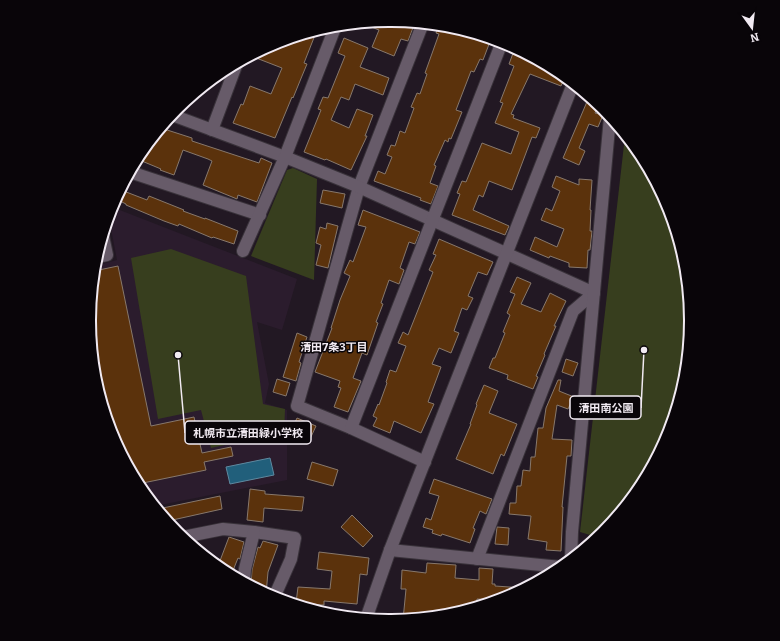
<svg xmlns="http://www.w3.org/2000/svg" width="780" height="641" font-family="Bitter,'Noto Sans JP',serif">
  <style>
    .built { fill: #2b1c2d }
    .green { fill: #373e1e }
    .water { fill: #215f7b; stroke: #5f899f }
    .building { fill: #5b320c; stroke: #87786c }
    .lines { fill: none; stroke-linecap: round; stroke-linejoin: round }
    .minor-casing { stroke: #39323a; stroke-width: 14 }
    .minor { stroke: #675b69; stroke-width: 12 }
    .labels { text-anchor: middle; stroke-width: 3; stroke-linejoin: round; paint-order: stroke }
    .neighbourhood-label { font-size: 11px; font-weight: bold; fill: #f1eaf2; stroke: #090509 }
    .rim { fill: none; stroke: #f1eaf2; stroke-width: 2 }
    .leader { fill: none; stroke: #f1eaf2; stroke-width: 1.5 }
    .callout-dot { fill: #f1eaf2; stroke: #090509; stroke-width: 1.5 }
    .callout { fill: #090509; stroke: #f1eaf2; stroke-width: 1.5 }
    .callout-label { font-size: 11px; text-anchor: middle; font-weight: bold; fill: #f1eaf2 }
  </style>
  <rect width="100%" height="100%" fill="#221823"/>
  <polygon class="built" points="112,207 297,279 282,330 257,322 269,384 265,403 287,410 287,480 155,506 140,487 112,435 95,379 90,320 95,266 117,260 109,218"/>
  <g class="green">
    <polygon points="625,136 640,154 668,206 685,262 690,321 685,379 668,436 640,488 602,533 597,537 580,532"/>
    <polygon points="293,168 317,179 314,280 251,256 287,170"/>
    <polygon points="171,249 246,276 263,404 285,409 284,436 255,443 253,434 241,436 242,441 211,448 201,410 158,419 131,258"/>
  </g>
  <polygon class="water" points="270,458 274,475 230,484 226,467"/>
  <g class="building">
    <polygon points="390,20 404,21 414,25 408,41 401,39 394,56 372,47 379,30 361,23"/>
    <polygon points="439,25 449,26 491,39 483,60 480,59 474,72 471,71 456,110 462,112 451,139 449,138 448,142 445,140 434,165 436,166 430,183 438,186 431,204 420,200 421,198 374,181 378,171 385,174 392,157 387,155 391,145 395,146 400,131 405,133 414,108 411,107 417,93 420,94 427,74 425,73 439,34 436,33"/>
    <polygon points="317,30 304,63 307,64 302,76 293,98 292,97 275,138 233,123 241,104 243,105 250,86 271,94 282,68 251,56 275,43"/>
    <polygon points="344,38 368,48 360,67 389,78 383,95 355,84 349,100 341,97 331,120 349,128 357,109 373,115 365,136 367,136 351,170 326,159 325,160 304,152 321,110 318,109 323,97 328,98 345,56 338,53"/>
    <polygon points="515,48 557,71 565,77 561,86 530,74 511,114 514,115 513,118 540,128 536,138 532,137 512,190 489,181 483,197 479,195 473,210 509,226 505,235 452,215 460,194 457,193 462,181 466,182 482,143 511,154 519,132 495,123 503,103 500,102 514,66 509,64"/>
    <polygon points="589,97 598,105 595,113 603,115 598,127 589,124 579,148 585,151 579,165 563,158"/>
    <polygon points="161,128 192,138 192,141 259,163 261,158 272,163 257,202 238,195 237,199 203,185 212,161 208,159 183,150 174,175 160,170 161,169 137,159 140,153"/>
    <polygon points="556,176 579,185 579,179 592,180 590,210 591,210 590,231 592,231 590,250 588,250 587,268 569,267 569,263 550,256 549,258 530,250 535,237 557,247 564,229 541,220 546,208 552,211 560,191 552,187"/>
    <polygon points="121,190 147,200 149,196 184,210 183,211 205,219 205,218 238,231 234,244 213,237 212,238 179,224 178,226 164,221 126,205 126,204 116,199"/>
    <polygon points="323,190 345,194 342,208 320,203"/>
    <polygon points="363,210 420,232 415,244 409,242 400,268 404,270 399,284 389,280 381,303 383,304 376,322 378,323 367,355 362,353 353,378 361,381 348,412 334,407 341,388 338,387 340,381 315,372 332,328 331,328 340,300 350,276 344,273 350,260 353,262 366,227 358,225"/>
    <polygon points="327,223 338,226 328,268 316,265 321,245 316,243 320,227 326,229"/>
    <polygon points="439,239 493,262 487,275 478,272 468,296 473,298 467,310 462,308 454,331 459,333 451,353 439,348 432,364 441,367 428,402 434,404 421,433 394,421 390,433 373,426 377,418 373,416 378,404 379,405 387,383 386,382 390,370 396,372 406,346 398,343 403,332 408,335 433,272 429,270 436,255 433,254"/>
    <polygon points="118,266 151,426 194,417 202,453 231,447 233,456 204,462 206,470 138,484 112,435 95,379 90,320 94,271"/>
    <polygon points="517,277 531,283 521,304 541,312 550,293 566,301 554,326 556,326 544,354 545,355 536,376 538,377 533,389 507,379 508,375 489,368 493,358 495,358 505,333 503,332 510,315 507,313 515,294 510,292"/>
    <polygon points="297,333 307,337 299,362 301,363 296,381 283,377"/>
    <polygon points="566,359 578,363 573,376 562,372"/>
    <polygon points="277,379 290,383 286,396 273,392"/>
    <polygon points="558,380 561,380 559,391 574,397 568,409 557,405 552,439 572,440 571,456 567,456 562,507 563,507 561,551 546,550 547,542 528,539 531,516 509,514 510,503 516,503 517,486 521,486 523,470 530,471 531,457 535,457 538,428 543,428 546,408"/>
    <polygon points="484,385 498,391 489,413 517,424 504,456 501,454 493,474 456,459 471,424 470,424 477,405 476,404"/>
    <polygon points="297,418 316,426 310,439 291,431"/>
    <polygon points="312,462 338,470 333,486 307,479"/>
    <polygon points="434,479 492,499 486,514 480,511 473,528 475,529 470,543 442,534 441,536 432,533 433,530 423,527 426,518 431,520 439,496 429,493"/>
    <polygon points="250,489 265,491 265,494 304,497 302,511 264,508 263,522 247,520"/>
    <polygon points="220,496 222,509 168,521 158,509"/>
    <polygon points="352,515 373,536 363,547 341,527"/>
    <polygon points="497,527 509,528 508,545 495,544"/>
    <polygon points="229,537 244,542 240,559 238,558 234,568 234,576 218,566"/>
    <polygon points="263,541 278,545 268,572 266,594 251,585 252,570 258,547 260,548"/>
    <polygon points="319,552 369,558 367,575 360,574 357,604 324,601 324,605 296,603 298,587 330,589 332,571 317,569"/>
    <polygon points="427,563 456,565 455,578 479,580 479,568 493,569 492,584 495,584 495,586 524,588 505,598 498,600 477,599 476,607 448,615 403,620 406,589 401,589 402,570 426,573"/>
  </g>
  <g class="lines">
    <g class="minor-casing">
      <g id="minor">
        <polyline points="423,23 359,187 297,406 351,428 425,462"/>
        <polyline points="172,115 285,157 359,187 594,293 573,311 477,559"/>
        <polyline points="212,130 237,63"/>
        <polyline points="130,172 260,215"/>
        <polyline points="243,251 285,157 336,25"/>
        <polyline points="97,257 107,255 103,236"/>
        <polyline points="351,428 502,42"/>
        <polyline points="183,537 223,529 254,532 295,538 291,559 276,593 276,598"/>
        <polyline points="390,550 561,567"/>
        <polyline points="571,559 572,532 610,117"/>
        <polyline points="244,581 245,569 254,532"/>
        <polyline points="366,619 390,550 573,84"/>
      </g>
    </g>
    <use href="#minor" class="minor"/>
  </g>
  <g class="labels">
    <g class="neighbourhood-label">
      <text x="334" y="351">清田7条3丁目</text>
    </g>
  </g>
  <path d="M0 0H780V641H0ZM389 27H391A293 293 0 0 1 684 320V321A293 293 0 0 1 391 614H389A293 293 0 0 1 96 321V320A293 293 0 0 1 389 27Z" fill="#090509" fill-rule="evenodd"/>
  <path class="rim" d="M389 27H391A293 293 0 0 1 684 320V321A293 293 0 0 1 391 614H389A293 293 0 0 1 96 321V320A293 293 0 0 1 389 27Z"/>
  <path class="leader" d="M644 350L641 408M178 355L185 433"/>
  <g class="callout-dot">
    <circle cx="644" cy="350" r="4"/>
    <circle cx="178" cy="355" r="4"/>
  </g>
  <g class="callout">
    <rect x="570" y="396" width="71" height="23" rx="4"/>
    <rect x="185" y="421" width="126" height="23" rx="4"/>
  </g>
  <g class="callout-label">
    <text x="606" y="412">清田南公園</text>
    <text x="248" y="437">札幌市立清田緑小学校</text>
  </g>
  <g transform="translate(752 28) rotate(165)" stroke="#090509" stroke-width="3" paint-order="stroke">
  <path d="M0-3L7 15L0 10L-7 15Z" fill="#f1eaf2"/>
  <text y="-6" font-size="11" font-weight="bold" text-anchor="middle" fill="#f1eaf2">N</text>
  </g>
</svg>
